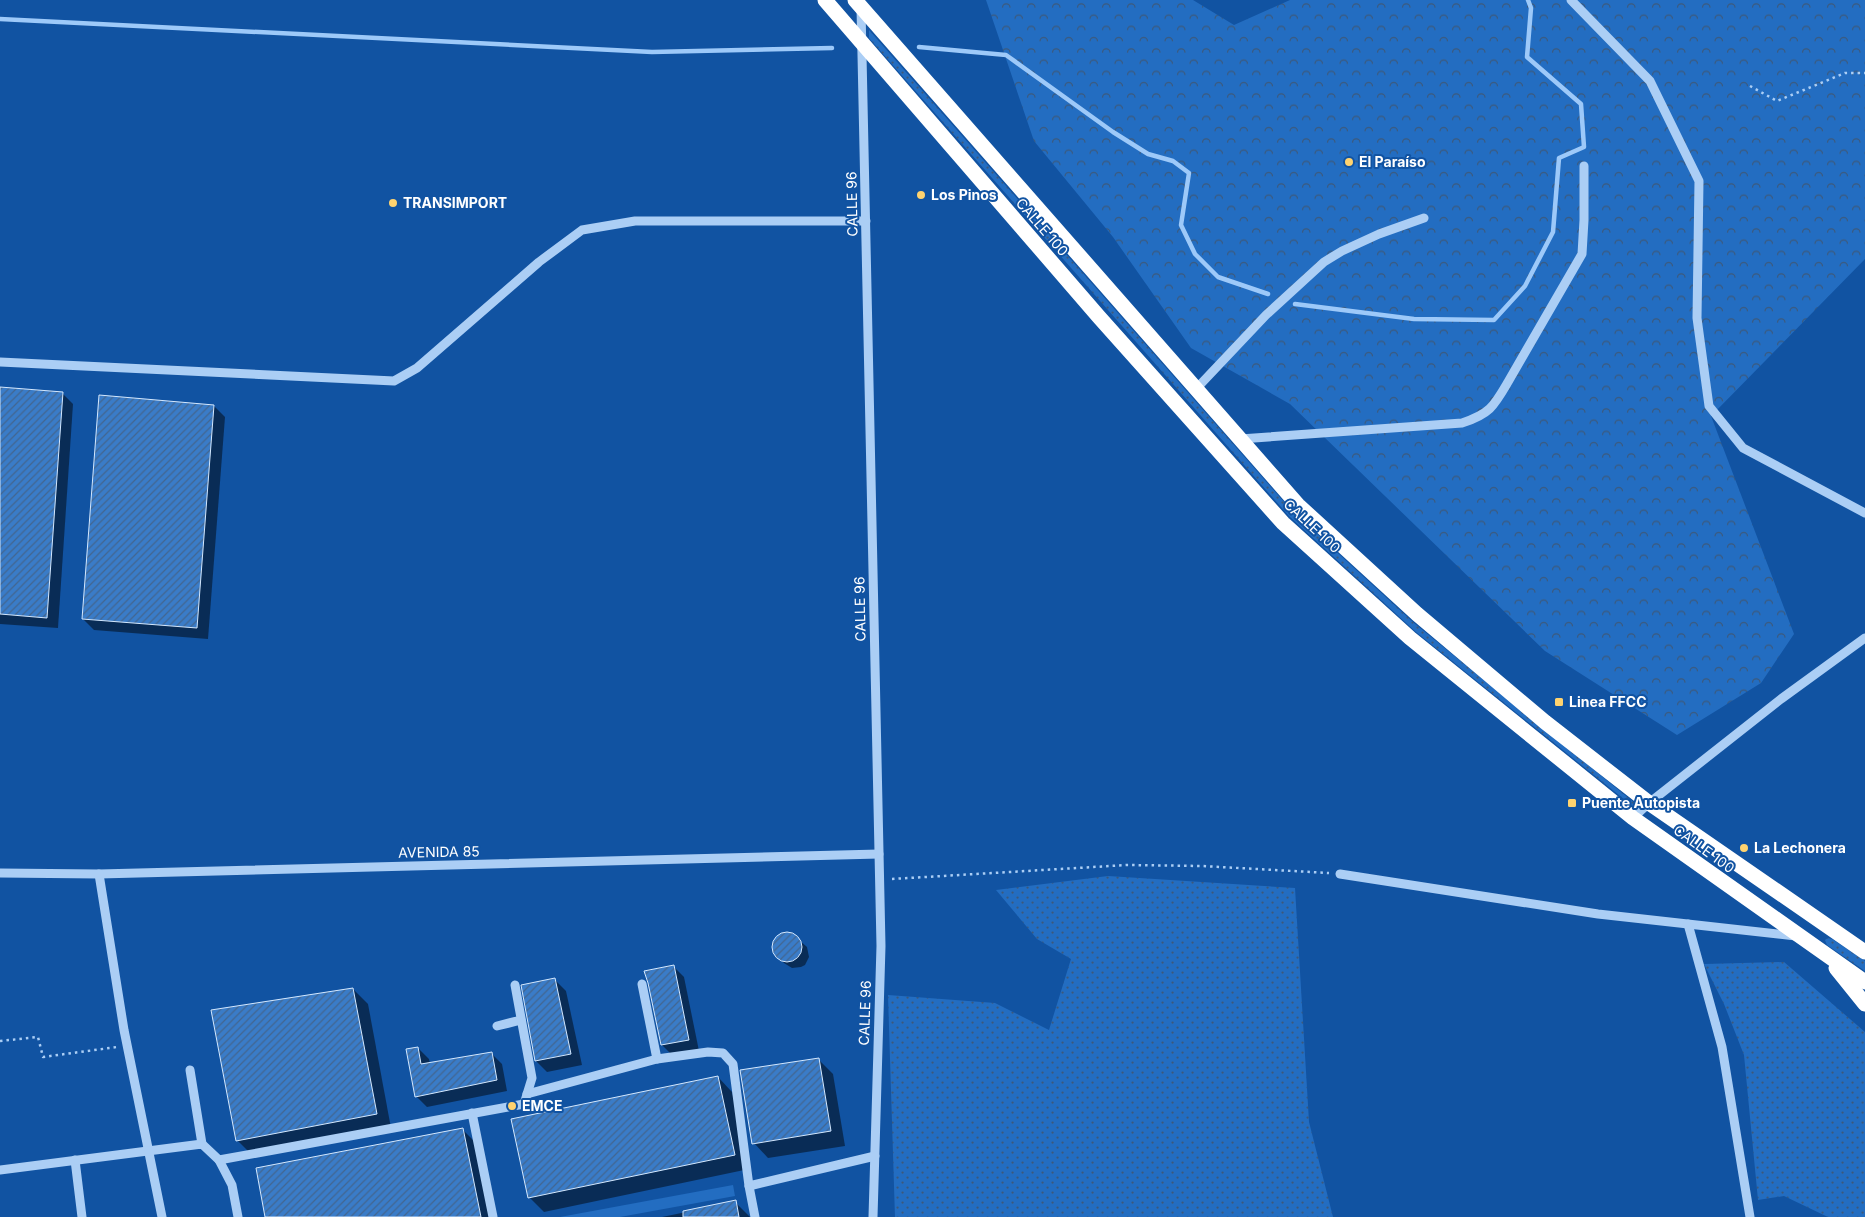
<svg xmlns="http://www.w3.org/2000/svg" width="1865" height="1217" font-family="Inter,sans-serif">
  <style>
    .grass { fill: url(#grass-dots) }
    .forest { fill: url(#forest-crowns) }
    .park { fill: #236dc1 }
    .shadow { fill: #0007 }
    .lines { fill: none; stroke-linecap: round; stroke-linejoin: round }
    .stream { stroke: #9dc9f9; stroke-width: 4.5 }
    .building { fill: url(#building-hatch); stroke: #d4e8fe }
    .path { stroke: #abcef5; stroke-width: 2.5; stroke-dasharray: 2.5 4; stroke-linecap: butt }
    .minor { stroke: #abcef5; stroke-width: 9 }
    .highway { stroke: #fff; stroke-width: 15 }
    .poi-dot { fill: #ffd36f; stroke: #1153a2; stroke-width: 2 }
    .labels { text-anchor: middle; stroke-width: 4; stroke-linejoin: round; paint-order: stroke }
    .poi-label { font-size: 14px; font-weight: bold; fill: #fff; stroke: #1153a2; text-anchor: start }
    .street-label { font-size: 14px; fill: #fff; stroke: #1153a2 }
  </style>
  <defs>
    <pattern id="grass-dots" width="8" height="8" patternUnits="userSpaceOnUse" patternTransform="scale(1.25)"><rect width="8" height="8" fill="#236dc1"/><path d="M2 2h.1M6 6h.1" fill="none" stroke="#3c597b" stroke-width="1.8" stroke-linecap="round"/></pattern>
    <pattern id="forest-crowns" width="20" height="18" patternUnits="userSpaceOnUse" patternTransform="scale(1.25)"><rect width="20" height="18" fill="#236dc1"/><path d="M2 6a3 3 0 1 1 6 0M12 15a3 3 0 1 1 6 0" fill="none" stroke="#3c597b"/></pattern>
    <pattern id="building-hatch" width="6" height="6" patternUnits="userSpaceOnUse" patternTransform="scale(1.25)"><rect width="6" height="6" fill="#3a7cc8"/><path d="M-1 1l2-2M0 6l6-6M5 7l2-2" fill="none" stroke="#426690"/></pattern>
  </defs>
  <rect width="100%" height="100%" fill="#1153a2"/>
  <g class="grass">
    <polygon points="869,30 1292,511 1414,623 1637,805 1635,808 1416,632 1289,516 869,38"/>
    <polygon points="1108,876 1295,888 1309,1122 1333,1217 895,1217 888,995 995,1003 1049,1030 1071,959 1037,939 996,890"/>
    <polygon points="1828,938 1832,939 1865,961 1865,971 1827,945 1825,940"/>
    <polygon points="1784,962 1865,1032 1865,1217 1828,1217 1784,1196 1758,1200 1744,1055 1724,1004 1704,964"/>
  </g>
  <polygon class="forest" points="986,0 1193,0 1234,25 1290,0 1865,0 1865,259 1711,416 1794,634 1761,683 1677,735 1545,651 1290,404 1191,348 1113,237 1034,141"/>
  <polygon class="park" points="733,1185 735,1196 620,1217 560,1217"/>
  <g class="shadow">
    <polygon points="0,389 62,393 73,404 58,628 0,624"/>
    <polygon points="214,406 225,417 208,639 94,630 83,619"/>
    <polygon points="783,934 792,934 807,947 809,957 805,965 801,967 792,968 784,963 774,952 774,942"/>
    <polygon points="673,966 684,977 699,1051 673,1056 662,1045 649,982"/>
    <polygon points="555,980 566,991 582,1065 547,1072 536,1061 523,986"/>
    <polygon points="353,989 368,1004 391,1128 252,1155 237,1140"/>
    <polygon points="418,1048 429,1059 430,1064 491,1053 502,1064 507,1091 427,1107 416,1096"/>
    <polygon points="818,1059 833,1074 845,1146 768,1158 754,1143"/>
    <polygon points="718,1077 732,1092 749,1169 544,1212 529,1197"/>
    <polygon points="462,1129 477,1144 492,1217 267,1217"/>
    <polygon points="735,1202 750,1217 662,1217"/>
  </g>
  <g class="lines">
    <g class="stream">
      <polyline points="0,19 652,52 832,48"/>
      <polyline points="919,47 1006,55 1113,132 1148,154 1173,161 1189,173 1181,225 1195,254 1218,277 1268,294"/>
      <polyline points="1295,304 1414,319 1494,320 1525,286 1553,232 1559,158 1584,147 1581,104 1527,57 1531,8 1528,0"/>
    </g>
  </g>
  <g class="building">
    <polygon points="0,387 63,392 47,618 0,614"/>
    <polygon points="99,395 214,405 197,628 82,619"/>
    <circle cx="787" cy="947" r="15"/>
    <polygon points="674,965 689,1040 661,1045 648,983 644,971"/>
    <polygon points="555,978 571,1054 535,1061 521,985"/>
    <polygon points="353,988 377,1114 236,1141 211,1010"/>
    <polygon points="418,1047 421,1064 492,1052 497,1080 415,1097 406,1049"/>
    <polygon points="819,1058 831,1131 752,1144 740,1070"/>
    <polygon points="718,1076 735,1155 528,1198 511,1119"/>
    <polygon points="463,1128 481,1217 265,1217 256,1168"/>
    <polygon points="736,1200 739,1217 683,1217 683,1211"/>
  </g>
  <g class="lines">
    <g class="path">
      <polyline points="1750,86 1777,101 1845,73 1865,73"/>
      <polyline points="892,879 1127,865 1202,866 1329,873"/>
      <polyline points="0,1041 38,1037 43,1057 117,1047"/>
    </g>
    <g class="minor">
      <polyline points="1571,0 1650,81 1699,181 1697,318 1709,406 1743,448 1865,513"/>
      <polyline points="861,8 881,946 873,1217"/>
      <polyline points="0,362 394,381 417,368 539,262 582,230 635,221 866,221"/>
      <polyline points="1196,389 1266,315 1324,262 1342,251 1379,234 1424,218"/>
      <path d="M1240,439l222,-16c28,-9 32,-17 46,-41l74,-128 2,-34v-54"/>
      <polyline points="1633,818 1649,803 1781,699 1865,638"/>
      <polyline points="0,873 99,874 879,854"/>
      <polyline points="99,874 124,1030 162,1217"/>
      <polyline points="1340,874 1598,914 1796,936"/>
      <polyline points="1688,924 1722,1047 1750,1217"/>
      <polyline points="642,984 657,1059"/>
      <polyline points="497,1026 521,1020"/>
      <polyline points="190,1070 202,1144"/>
      <polyline points="527,1094 657,1059 708,1052 723,1053 733,1064 749,1186 755,1217"/>
      <polyline points="472,1113 493,1217"/>
      <polyline points="75,1160 82,1217"/>
      <polyline points="219,1160 524,1104 532,1078 515,985"/>
      <polyline points="0,1170 202,1144 219,1160 232,1185 238,1217"/>
      <polyline points="749,1186 875,1156"/>
    </g>
    <g class="highway">
      <polyline points="825,0 1099,317 1283,523 1410,638 1633,818 1865,982"/>
      <polyline points="855,0 1298,505 1417,614 1545,722 1649,803 1865,952"/>
      <polyline points="1836,968 1865,1004"/>
    </g>
  </g>
  <g class="poi-dot">
    <circle cx="1349" cy="162" r="5"/>
    <circle cx="921" cy="195" r="5"/>
    <circle cx="393" cy="203" r="5"/>
    <rect x="1554" y="697" width="10" height="10" rx="2.5"/>
    <rect x="1567" y="798" width="10" height="10" rx="2.5"/>
    <circle cx="1744" cy="848" r="5"/>
    <circle cx="512" cy="1106" r="5"/>
  </g>
  <g class="labels">
    <g class="poi-label">
      <text x="1359" y="167">El Paraíso</text>
      <text x="931" y="200">Los Pinos</text>
      <text x="403" y="208">TRANSIMPORT</text>
      <text x="1569" y="707">Linea FFCC</text>
      <text x="1582" y="808">Puente Autopista</text>
      <text x="1754" y="853">La Lechonera</text>
      <text x="522" y="1111">EMCE</text>
    </g>
    <g class="street-label">
      <text transform="translate(852 204) rotate(-91)" y="5">CALLE 96</text>
      <text transform="translate(1042 227) rotate(49)" y="5">CALLE 100</text>
      <text transform="translate(1312 526) rotate(43)" y="5">CALLE 100</text>
      <text transform="translate(860 609) rotate(-91)" y="5">CALLE 96</text>
      <text transform="translate(1704 849) rotate(36)" y="5">CALLE 100</text>
      <text transform="translate(439 852) rotate(-1)" y="5">AVENIDA 85</text>
      <text transform="translate(865 1013) rotate(-88)" y="5">CALLE 96</text>
    </g>
  </g>
</svg>
